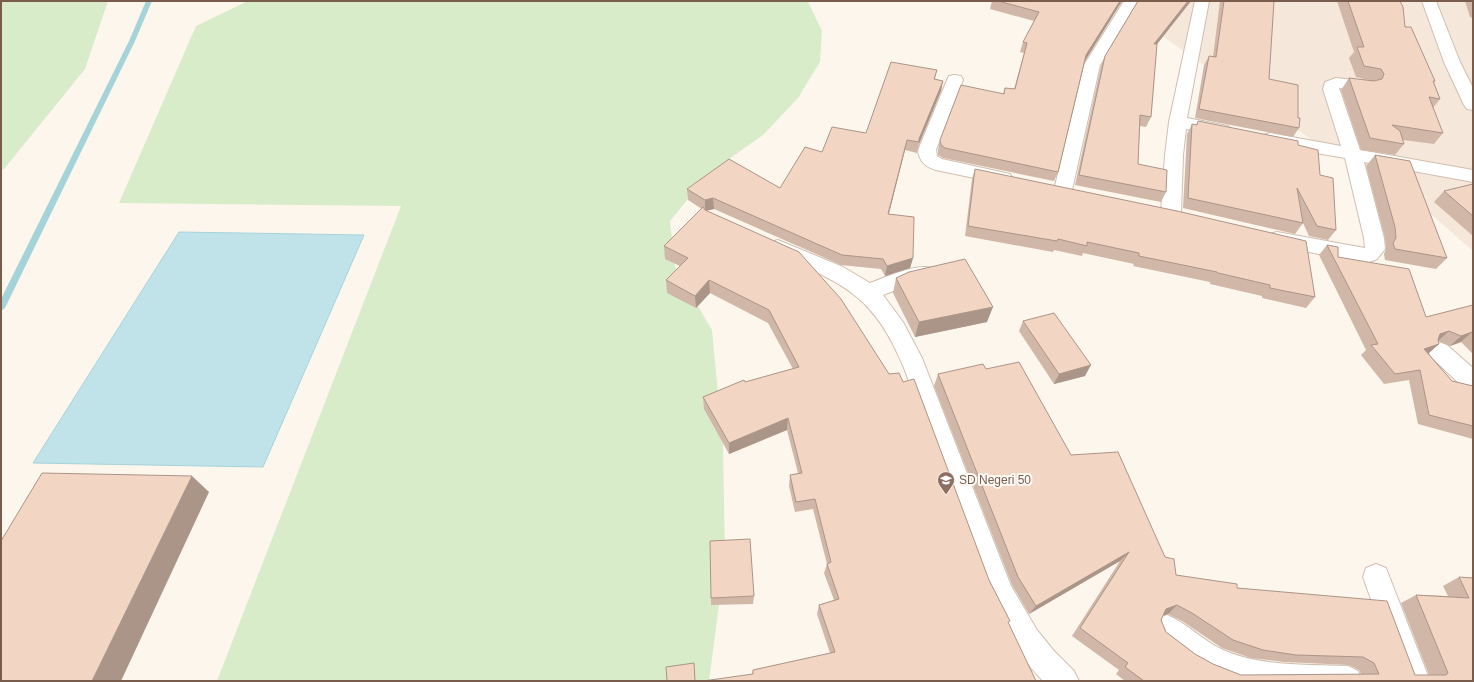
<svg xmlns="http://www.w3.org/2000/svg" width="1474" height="682" font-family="Helvetica,sans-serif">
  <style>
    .residential { fill: #f5e8da }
    .green { fill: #d8ecc9 }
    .water { fill: #bfe3e8; stroke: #a5d3da }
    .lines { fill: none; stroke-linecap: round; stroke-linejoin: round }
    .stream { fill: #a5d3da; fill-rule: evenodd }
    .street-casing { stroke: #d1beb0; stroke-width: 2 }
    .street { fill: #fff; fill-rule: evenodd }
    .wall { fill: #d1b7a8; fill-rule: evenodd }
    .shaded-wall { fill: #aa9588 }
    .building { fill: #f3d5c3; stroke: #aa9588; fill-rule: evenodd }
    .labels { text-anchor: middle; stroke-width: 4; stroke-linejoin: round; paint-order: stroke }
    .education-label { font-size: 12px; fill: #785e54; stroke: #fffaf3; text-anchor: start }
  </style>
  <rect width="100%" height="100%" fill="#fdf6ec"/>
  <polygon class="residential" points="1115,1 1473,1 1473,251 1384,173 1334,155 1116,4"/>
  <g class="green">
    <polygon points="1,1 108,1 85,69 4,169 1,170"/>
    <polygon points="248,1 808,2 822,31 820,62 798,98 763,135 709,173 670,221 675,267 712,330 723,446 725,559 709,681 217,681 401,206 119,203 196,26"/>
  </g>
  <polygon class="water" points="179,232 364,235 263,467 33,463"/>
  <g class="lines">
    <polygon class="stream" points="146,1 152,1 135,41 5,308 1,311 1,299 129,41"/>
    <g class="street-casing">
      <g id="street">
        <polygon points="1124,1 1138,1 1100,65 1072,190 1070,194 1063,196 1056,194 1054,190 1084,65"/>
        <polygon points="1195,1 1209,1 1187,118 1228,126 1231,130 1228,134 1222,136 1186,129 1183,155 1181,213 1178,218 1171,220 1164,218 1161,213 1165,155 1169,122"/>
        <polygon points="1422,1 1436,1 1460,62 1473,88 1473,110 1467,109 1464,105 1444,62"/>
        <path d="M955,75l6,1 2,4 -27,70 1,6 5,3 68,15 2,4 -2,4 -7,2 -67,-14c-11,-3 -17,-9 -18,-20l29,-70 2,-4z"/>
        <polygon points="1336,78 1372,82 1374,86 1372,90 1366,91 1339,88 1360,150 1473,170 1473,182 1364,162 1384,238 1385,249 1377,259 1367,263 1277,246 1270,244 1267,239 1270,234 1277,232 1365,248 1364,238 1345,158 1270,145 1264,143 1261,139 1264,135 1270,133 1341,146 1323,89 1325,82"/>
        <path d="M778,240l65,27 27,16c16,-6 46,-20 62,-15l3,5 -3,5 -26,8 -23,9 20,27 19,36 89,228 26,44 17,21 20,20 5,10h-36c-52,-53 -73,-128 -96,-196 -14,-40 -29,-78 -43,-117 -31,-76 -63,-85 -133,-116l-3,-5 3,-5z"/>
        <polygon points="1439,342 1447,345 1473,368 1473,391 1465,389 1431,357 1428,351 1431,345"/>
        <polygon points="1376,564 1386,568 1430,681 1400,681 1363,577 1366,568"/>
        <path d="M1167,615c20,8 35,25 54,34 38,18 86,15 127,17l10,5 5,10h-134l-26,-11 -18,-10 -28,-21 -4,-10 4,-10z"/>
      </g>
    </g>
    <use href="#street" class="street"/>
  </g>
  <g class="wall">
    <polygon points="992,1 1122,1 1085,61 1058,172 1054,181 943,158 938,155 938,150 940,140 1003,94 1005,88 1014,89 1024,53 1020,52 1023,42 1034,21 990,9"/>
    <polygon points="1138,1 1191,1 1157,44 1151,117 1146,127 1140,126 1138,164 1166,192 1161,202 1075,185 1101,66 1105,56"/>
    <polygon points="1220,1 1274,1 1269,79 1298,118 1299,128 1293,137 1195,118 1204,65 1209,56 1213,57"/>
    <polygon points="1337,1 1400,1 1405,27 1435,81 1434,83 1440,99 1433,108 1443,133 1434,144 1403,140 1404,144 1395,155 1361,150 1341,90 1349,78 1372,81 1356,77 1349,58 1354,52"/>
    <polygon points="1465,1 1473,1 1473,18 1470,17"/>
    <polygon points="937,70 935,79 943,81 941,91 919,144 917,153 905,150 889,214 913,258 910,268 885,276 881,269 841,265 714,209 705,211 989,580 1010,621 752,674 753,670 830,653 817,614 819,605 834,600 824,573 827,564 813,509 795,512 789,486 790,475 798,473 787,430 729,454 704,409 703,397 745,382 793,369 768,323 710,293 696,308 667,293 666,280 680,266 665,259 664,246 702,209 688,200 687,189 780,188 822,152 866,133"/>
    <polygon points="1198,121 1298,145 1320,175 1336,230 1328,240 1309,236 1303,223 1295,234 1183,208 1187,134 1192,124 1196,125"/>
    <polygon points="1375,155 1447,258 1436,269 1385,260 1384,254 1386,249 1385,238 1366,166"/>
    <polygon points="975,169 1315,297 1306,308 1262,298 1262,296 1210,284 1210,282 1133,266 1134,264 1083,253 1082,256 1054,250 1053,252 965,236 972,179"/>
    <polygon points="1473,184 1473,236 1434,202 1444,191"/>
    <polygon points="1327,245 1338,257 1426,317 1473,305 1473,354 1461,342 1450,346 1438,341 1439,344 1428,353 1452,381 1473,386 1473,439 1418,424 1409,380 1384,384 1361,355 1366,350 1319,255"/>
    <polygon points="896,278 987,322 915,337 893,293"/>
    <polygon points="1023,321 1085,376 1054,384 1019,331"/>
    <path d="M986,369l85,86 94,102 11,18 61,13 178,87h14l-28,-72 15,-8 32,1 -5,-10 16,-9 14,1v103h-348l-9,-7 3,-4 -47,-34 48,-75 -91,53 -17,-29 -78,-199 4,-12zM1168,614l14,7 40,27 29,10 33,4 65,3 10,5 2,4 -120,1 -28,-11 -18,-10 -29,-22 -5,-12 2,-5z"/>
    <polygon points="754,596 753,604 711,605 711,598"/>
  </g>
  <g class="shaded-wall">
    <polygon points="1120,1 1122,1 1083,64 1086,55"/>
    <polygon points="1188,1 1191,1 1150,53 1154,44"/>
    <polygon points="943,81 941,91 919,144 919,139"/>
    <polygon points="907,140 905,150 886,224 888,214"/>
    <polygon points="713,198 714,209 705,211 705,200"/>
    <polygon points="913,258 910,268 885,276 887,266"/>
    <polygon points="709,280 710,293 696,308 695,296"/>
    <polygon points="993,307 987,322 915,337 919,322"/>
    <polygon points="1449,331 1438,341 1430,344 1440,334"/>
    <polygon points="1472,332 1461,342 1450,346 1461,336"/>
    <polygon points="1439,344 1428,354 1424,349"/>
    <polygon points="1091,365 1085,376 1054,384 1059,374"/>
    <polygon points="788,418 787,430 729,454 729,443"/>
    <polygon points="192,476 209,492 121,681 92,681"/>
    <polygon points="1129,552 1120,561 1029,614 1036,606"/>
    <polygon points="1177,605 1168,614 1156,618 1166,609"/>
  </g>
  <g class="building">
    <polygon points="998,1 1120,1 1086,55 1058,172 945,148 941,145 940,140 961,85 1004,94 1005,88 1015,89 1027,43 1023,42 1039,12"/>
    <polygon points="1138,1 1188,1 1154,44 1157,44 1151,117 1140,115 1138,164 1167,170 1166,192 1079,175 1105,56"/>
    <polygon points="1224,1 1274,1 1269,79 1298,85 1298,118 1300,118 1299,128 1199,109 1209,56 1216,57"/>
    <polygon points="1348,1 1400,1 1403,7 1405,27 1411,27 1435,81 1433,81 1440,99 1429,97 1443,133 1392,125 1400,131 1404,144 1370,138 1349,78 1374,81 1382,79 1384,74 1381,69 1364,66 1357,47 1364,47"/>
    <polygon points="891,62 937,70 934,79 943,81 919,139 919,142 907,140 888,214 914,217 913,258 887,266 883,259 842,255 713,198 705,200 687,189 729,159 780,188 805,147 822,152 832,127 866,133"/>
    <polygon points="1198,121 1298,141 1298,145 1318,150 1320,175 1333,178 1336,230 1317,226 1297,188 1303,223 1188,198 1192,124 1197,125"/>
    <polygon points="1375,155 1410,161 1447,258 1395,249 1393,243 1396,238 1395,227"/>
    <polygon points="975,169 1177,211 1306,241 1315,297 1270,288 1270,285 1218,273 1217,272 1139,256 1139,253 1087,242 1087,246 1058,239 1057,241 968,226"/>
    <polygon points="1473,184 1473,216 1444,191"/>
    <polygon points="703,207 705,210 799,252 841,299 889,374 899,373 903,382 914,379 989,580 1010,621 1008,622 1036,681 703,681 753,674 753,670 835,652 819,605 839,599 827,564 831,562 815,499 796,502 790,475 802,473 788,418 729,443 703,397 744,380 745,382 799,367 769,310 709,280 695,296 666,280 688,258 664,246"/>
    <polygon points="1327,245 1338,247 1338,257 1409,269 1426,317 1473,305 1473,333 1472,332 1461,336 1449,331 1440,334 1438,340 1439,344 1424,349 1452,381 1473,386 1473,426 1429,415 1420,370 1395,374 1371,345 1378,344"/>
    <polygon points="965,259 993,307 919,322 896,278 909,272"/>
    <polygon points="1054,313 1091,365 1059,374 1023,321"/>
    <path d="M1019,362l52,93 47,-3 47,105 9,2 2,16 61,9v4l150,13 28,74h31l2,-2 -32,-78 53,3 -10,-21 14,1v103h-329l-19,-14 3,-4 -48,-35 49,-76 -93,54 -18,-29 -80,-203 45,-10 3,5zM1177,605l15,8 41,27 30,10 33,5 67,2 11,6 5,11 -138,1 -28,-11 -18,-10 -29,-22 -5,-12 5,-11z"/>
    <polygon points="42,473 192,476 92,681 1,681 1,541"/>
    <polygon points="750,539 754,596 711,598 710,541"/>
    <polygon points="694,663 695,681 667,681 666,667"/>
  </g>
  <defs>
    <g id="school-pin" transform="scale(0.9)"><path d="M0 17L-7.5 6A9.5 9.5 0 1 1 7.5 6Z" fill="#8d6e63" stroke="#fffaf3"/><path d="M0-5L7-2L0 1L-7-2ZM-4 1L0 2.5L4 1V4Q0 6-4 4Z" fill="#fff"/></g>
  </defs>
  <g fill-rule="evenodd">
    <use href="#school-pin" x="946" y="480"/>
  </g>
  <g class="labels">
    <g class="education-label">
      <text x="959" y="484">SD Negeri 50</text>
    </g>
  </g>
  <rect width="1474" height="682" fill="none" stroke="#7a5c4d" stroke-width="4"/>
</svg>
